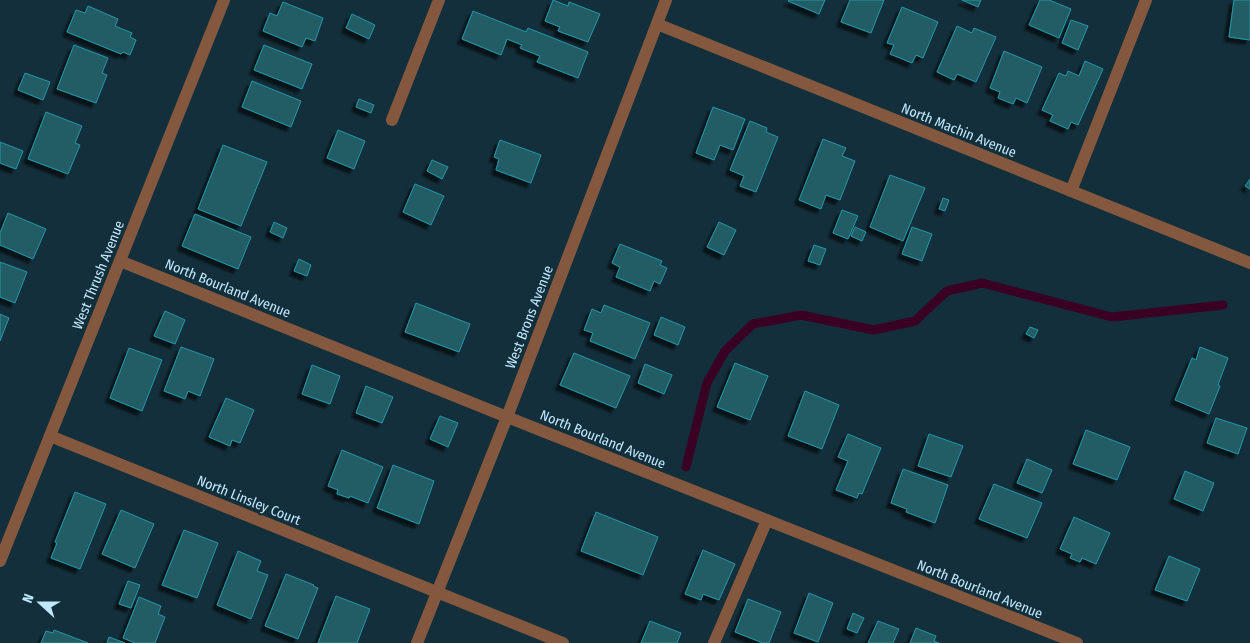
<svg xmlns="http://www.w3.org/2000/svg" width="1250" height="643" font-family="'Fira Sans Condensed',sans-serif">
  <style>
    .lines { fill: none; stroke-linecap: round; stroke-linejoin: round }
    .stream { stroke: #390023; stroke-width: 9 }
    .building { fill: #245c65; stroke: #2498a9; filter: url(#shadow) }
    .minor { stroke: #84583f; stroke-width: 12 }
    .labels { text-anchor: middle; stroke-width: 4.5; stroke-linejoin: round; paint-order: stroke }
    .street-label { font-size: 14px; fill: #c0e8fc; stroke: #132f3b }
  </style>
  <defs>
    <filter id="shadow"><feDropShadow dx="-4.5" dy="4.5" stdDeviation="1" flood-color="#0009"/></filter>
  </defs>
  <rect width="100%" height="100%" fill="#132f3b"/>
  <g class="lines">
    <polyline class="stream" points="686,467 707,383 725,351 753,324 801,315 874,330 915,321 947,291 982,283 1112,317 1223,305"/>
  </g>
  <g class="building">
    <polygon points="553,0 568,6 569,2 600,14 588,42 558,31 560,27 545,21"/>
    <polygon points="789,0 825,0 819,14 788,1"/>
    <polygon points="850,0 884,0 871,33 841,22"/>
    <polygon points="962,0 981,0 978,7"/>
    <polygon points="1040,0 1049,0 1071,9 1059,38 1029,25"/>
    <polygon points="1234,0 1250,0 1250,40 1229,37"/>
    <polygon points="283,2 323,18 315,41 306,38 302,47 263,31 270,13 277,16"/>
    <polygon points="88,6 118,19 115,26 132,33 130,37 136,40 130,55 123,52 121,54 67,32 76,10 85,13"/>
    <polygon points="902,7 938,22 923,58 916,55 912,63 890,54 894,45 887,43"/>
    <polygon points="473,11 526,32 528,28 588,52 578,78 537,62 540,56 520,48 522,45 507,39 501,55 462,39"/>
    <polygon points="352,14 375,25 369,39 346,28"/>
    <polygon points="1071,20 1088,26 1078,50 1062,43"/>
    <polygon points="957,26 972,33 974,28 996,37 976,82 957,74 954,80 937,72"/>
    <polygon points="74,45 108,58 102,73 107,75 96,103 57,89"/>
    <polygon points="264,45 312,64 302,89 254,70"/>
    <polygon points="1004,51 1042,67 1027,103 1016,98 1013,104 998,98 1000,92 990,88"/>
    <polygon points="1085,61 1103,69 1078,125 1071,122 1068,129 1050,121 1053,115 1042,110 1059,73 1066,76 1068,71 1079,76"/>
    <polygon points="25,73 50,82 43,100 18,90"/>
    <polygon points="252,81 301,101 291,127 242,107"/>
    <polygon points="359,99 374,105 371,113 356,107"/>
    <polygon points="713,107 745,119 733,150 720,145 714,160 696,153"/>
    <polygon points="46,112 82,126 75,143 80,145 68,174 28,159"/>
    <polygon points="750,121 767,128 766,132 778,137 756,192 740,186 744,176 730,170"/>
    <polygon points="338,130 365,141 354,169 327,158"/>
    <polygon points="823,139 846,148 842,156 855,161 840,200 826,195 821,209 799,200"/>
    <polygon points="500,140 541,155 531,183 496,170 499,159 494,157"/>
    <polygon points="0,142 23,151 16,169 0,163"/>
    <polygon points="223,145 267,162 241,226 198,209"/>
    <polygon points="432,160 448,167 442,179 427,171"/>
    <polygon points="890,175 925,188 903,241 870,227"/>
    <polygon points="1250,179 1250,189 1245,186"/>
    <polygon points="415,184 444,196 431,225 403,212"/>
    <polygon points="943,198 949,200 945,211 939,209"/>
    <polygon points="842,210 858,216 848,239 833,233"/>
    <polygon points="8,213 46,229 33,259 0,245 0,233"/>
    <polygon points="195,214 251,237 238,269 182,246"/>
    <polygon points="274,222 287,228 283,238 270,232"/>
    <polygon points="719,222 736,230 724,255 707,247"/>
    <polygon points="855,227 866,232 862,241 851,236"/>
    <polygon points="912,227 932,234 922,261 902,254"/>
    <polygon points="620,244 662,261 660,265 667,268 660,284 654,281 650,291 616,277 620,267 612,263"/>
    <polygon points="814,245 826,249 820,265 808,261"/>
    <polygon points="299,259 311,265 307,276 294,271"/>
    <polygon points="0,262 27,272 15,303 0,297"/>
    <polygon points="416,303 470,324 459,352 405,332"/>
    <polygon points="604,305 650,323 635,359 590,341 593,333 584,330 592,309 601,313"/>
    <polygon points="165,311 185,320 175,344 154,336"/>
    <polygon points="0,314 9,318 0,341"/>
    <polygon points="661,317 685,327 678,345 654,335"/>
    <polygon points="1030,327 1038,330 1034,338 1026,334"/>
    <polygon points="181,347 214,359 200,396 188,391 185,399 164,391"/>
    <polygon points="1200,347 1228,358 1218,385 1220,386 1209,414 1175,400 1192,358 1196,360"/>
    <polygon points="129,348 162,360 142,411 110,398"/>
    <polygon points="574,353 630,376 616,408 560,385"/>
    <polygon points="735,363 768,376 750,420 717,407"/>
    <polygon points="645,364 672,375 664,394 638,383"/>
    <polygon points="312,365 340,376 330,404 302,394"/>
    <polygon points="366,386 393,397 382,423 356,413"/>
    <polygon points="805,391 839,405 822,449 788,436"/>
    <polygon points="226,398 254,410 240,443 232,440 230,446 209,437"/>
    <polygon points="440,416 458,423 448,447 430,439"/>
    <polygon points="1216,418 1247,428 1238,454 1207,443"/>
    <polygon points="1086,430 1130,447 1117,480 1073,464"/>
    <polygon points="848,434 881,448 862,494 859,493 857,498 836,490 848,461 838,457"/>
    <polygon points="929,434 963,446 951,477 918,466"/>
    <polygon points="342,450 383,467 368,503 350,496 349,498 337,494 338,490 328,486"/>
    <polygon points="1027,459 1052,470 1042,493 1017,483"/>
    <polygon points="393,465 434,481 419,524 377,508"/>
    <polygon points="903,469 948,485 935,523 906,512 907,509 891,503"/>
    <polygon points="1185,471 1214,483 1203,511 1174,499"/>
    <polygon points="994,484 1042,503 1027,538 979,519"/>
    <polygon points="75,492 106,504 80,569 51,558 57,543 55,542"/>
    <polygon points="121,510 154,524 135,568 102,554"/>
    <polygon points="596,512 658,537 643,575 581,551"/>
    <polygon points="1074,517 1110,533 1096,564 1082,558 1080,562 1070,558 1072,554 1060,549"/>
    <polygon points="184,530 218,543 197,598 162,585"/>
    <polygon points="703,550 735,564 719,600 703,594 701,600 685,594"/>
    <polygon points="238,551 261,561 257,571 268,575 251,619 217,605"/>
    <polygon points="1169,556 1200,569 1187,601 1155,590"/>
    <polygon points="286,574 314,585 313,586 318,588 298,639 265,626"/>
    <polygon points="128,581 140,585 131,608 119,604"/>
    <polygon points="809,593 833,603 818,642 794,633"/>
    <polygon points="336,596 370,609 357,643 318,643"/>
    <polygon points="139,597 161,606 158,614 165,617 155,643 135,643 123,638"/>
    <polygon points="748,599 781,612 769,643 763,643 735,632"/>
    <polygon points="853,613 864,618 857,633 847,629"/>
    <polygon points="650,621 681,633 677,643 641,643"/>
    <polygon points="878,621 899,629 893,643 868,643"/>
    <polygon points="916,628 936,636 934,641 939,643 910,643"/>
    <polygon points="54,630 88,643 41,643 46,631 53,633"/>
    <polygon points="109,637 125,643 107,643"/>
  </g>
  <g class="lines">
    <g class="minor">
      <polyline points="657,24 1250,263"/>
      <polyline points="392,120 439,0"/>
      <polyline points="1071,191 1146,0"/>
      <polyline points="120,261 507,417 1077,643"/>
      <polyline points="50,436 563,643"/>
      <polyline points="0,561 224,0"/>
      <polyline points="417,643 507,417 666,0"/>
      <polyline points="714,643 767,520"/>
    </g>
  </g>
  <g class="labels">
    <g class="street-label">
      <text transform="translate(959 130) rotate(22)" y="5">North Machin Avenue</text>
      <text transform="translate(98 275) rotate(-68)" y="5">West Thrush Avenue</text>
      <text transform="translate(228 288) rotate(22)" y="5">North Bourland Avenue</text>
      <text transform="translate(529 317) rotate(-69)" y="5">West Brons Avenue</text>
      <text transform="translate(603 439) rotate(22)" y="5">North Bourland Avenue</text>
      <text transform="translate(249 500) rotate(22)" y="5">North Linsley Court</text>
      <text transform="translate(980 589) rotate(22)" y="5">North Bourland Avenue</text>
    </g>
  </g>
  <g transform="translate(40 603) rotate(291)" stroke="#132f3b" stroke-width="4" paint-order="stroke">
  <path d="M0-4L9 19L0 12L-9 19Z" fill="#c0e8fc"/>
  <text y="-8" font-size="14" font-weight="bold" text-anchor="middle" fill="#c0e8fc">N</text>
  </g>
</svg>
